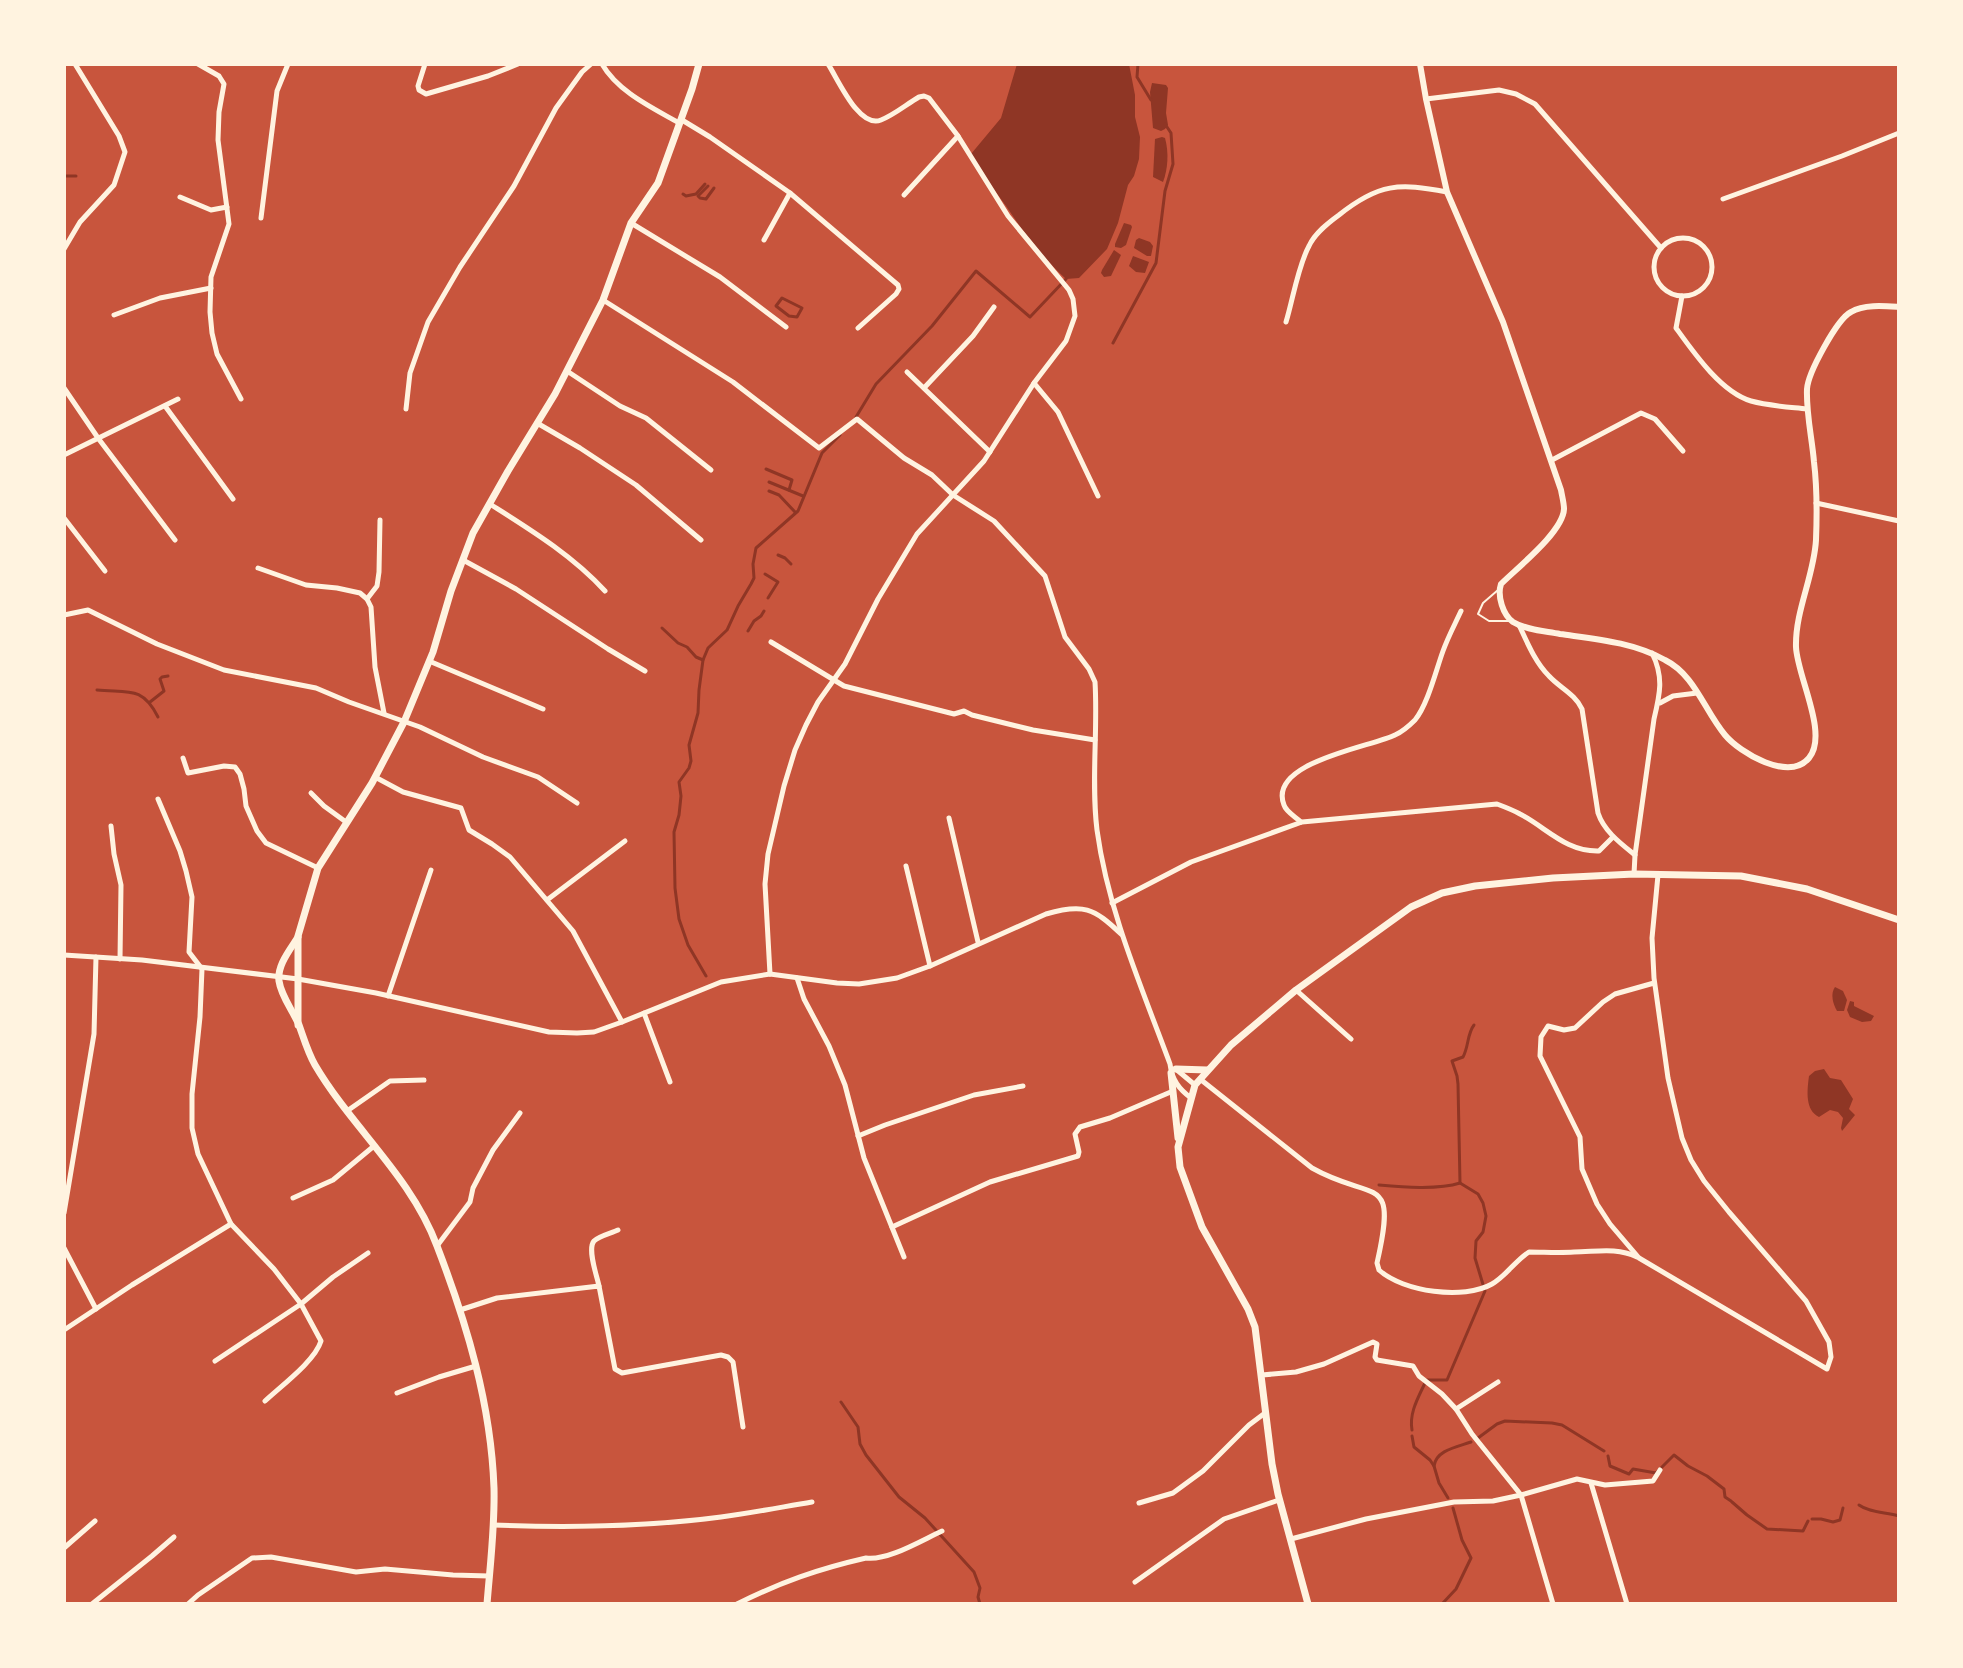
<svg xmlns="http://www.w3.org/2000/svg" width="1963" height="1668" font-family="Montserrat,sans-serif">
  <style>
    .water { fill: #8f3625 }
    .lines { fill: none; stroke-linecap: round; stroke-linejoin: round }
    .stream { stroke: #8f3625; stroke-width: 3 }
    .service { stroke: #fff3e0; stroke-width: 2 }
    .minor { stroke: #fff3e0; stroke-width: 5 }
    .tertiary { stroke: #fff3e0; stroke-width: 6 }
    .secondary { stroke: #fff3e0; stroke-width: 7 }
  </style>
  <rect width="100%" height="100%" fill="#c8553d"/>
  <g class="water">
    <path d="M1017,64h112l6,31v22l5,20 -1,22 -5,17 -6,9 -10,38 -11,26 -28,29 -13,1c-24,-22 -42,-46 -60,-73 -12,-17 -25,-33 -35,-52l30,-36z"/>
    <polygon points="1152,83 1166,85 1168,88 1166,113 1168,125 1165,129 1161,131 1153,128 1150,92"/>
    <path d="M1162,137l3,1c4,14 3,31 -2,44l-10,-5 2,-38z"/>
    <polygon points="1124,223 1131,225 1132,227 1126,245 1121,248 1115,247 1115,244"/>
    <polygon points="1139,238 1150,242 1153,246 1151,256 1147,256 1134,248 1136,240"/>
    <polygon points="1114,250 1121,255 1111,276 1104,277 1101,273 1102,270"/>
    <polygon points="1133,256 1149,262 1145,273 1136,272 1129,266"/>
    <path d="M1835,987l8,4 4,9 -3,11h-7c-4,-7 -7,-17 -2,-24z"/>
    <polygon points="1850,1001 1854,1002 1854,1006 1874,1016 1871,1021 1862,1022 1850,1017 1847,1010"/>
    <path d="M1824,1069l6,9 11,2 12,19 -4,10 6,6 -13,16 -1,-3 2,-10 -5,-6 -8,-2 -11,7c-14,-7 -12,-26 -10,-41l6,-5z"/>
  </g>
  <g class="lines">
    <g class="stream">
      <polyline points="1138,64 1137,77 1151,100"/>
      <polyline points="64,176 76,176"/>
      <polyline points="708,186 698,196 700,198 706,199 714,188"/>
      <polyline points="683,194 686,196 696,194 705,184"/>
      <polygon points="782,298 802,308 797,317 789,316 776,306"/>
      <polyline points="1113,343 1156,263 1165,191 1173,164 1171,133 1165,124"/>
      <polyline points="856,417 876,384 932,326 976,271 1030,317 1066,279"/>
      <polyline points="766,469 792,480 789,490"/>
      <polyline points="769,482 803,496"/>
      <polyline points="769,491 779,495 795,512"/>
      <polyline points="778,555 785,558 791,564"/>
      <polyline points="765,574 778,582 768,598"/>
      <polyline points="662,628 678,643 687,647 696,657 703,660"/>
      <polyline points="748,631 754,621 761,616 764,611"/>
      <path d="M97,690c30,3 45,-5 61,27"/>
      <polyline points="150,702 164,691 160,679 162,677 168,676"/>
      <polyline points="706,976 688,945 679,919 675,888 674,832 679,815 681,796 679,782 689,768 691,761 689,745 698,713 699,690 703,660 708,648 727,630 738,606 751,584 754,578 753,564 756,548 798,511 822,453 840,435"/>
      <path d="M1460,1183l-2,-99 -1,-8 -5,-15 11,-4c6,-11 4,-23 11,-32"/>
      <path d="M1379,1185c23,2 59,5 81,-2l18,11 5,9 3,13 -3,16 -7,9 -1,17 10,33 -38,89h-20"/>
      <polyline points="841,1402 858,1427 860,1444 866,1455 899,1497 925,1518 974,1572 980,1588 978,1597 980,1604"/>
      <path d="M1412,1430c-3,-17 6,-32 13,-47"/>
      <polyline points="1412,1436 1414,1447 1430,1460 1434,1466 1439,1483 1448,1498"/>
      <polyline points="1478,1438 1497,1424 1505,1421 1552,1423 1562,1425 1604,1451"/>
      <polyline points="1608,1456 1610,1466 1629,1474 1633,1469 1656,1473 1674,1455 1688,1466 1707,1476 1724,1489 1725,1497 1731,1501"/>
      <path d="M1434,1466c2,-16 23,-19 37,-24"/>
      <polyline points="1732,1502 1747,1515 1767,1529 1803,1531 1808,1521"/>
      <path d="M1859,1505c11,8 27,7 40,11"/>
      <polyline points="1812,1519 1821,1519 1833,1522 1840,1520 1843,1508"/>
      <polyline points="1442,1604 1456,1589 1471,1558 1462,1540 1453,1508"/>
    </g>
    <polyline class="service" points="1498,590 1483,603 1478,614 1489,621 1509,621"/>
    <g class="minor">
      <polyline points="198,64 219,76 224,84 219,112 218,140 229,224 211,277 210,312 212,333 217,354 241,399"/>
      <polyline points="425,64 418,86 419,90 426,94 488,76 518,64"/>
      <path d="M602,64c16,28 51,44 77,59"/>
      <polyline points="1426,99 1499,90 1516,94 1535,104 1661,248"/>
      <polyline points="682,120 710,137 790,193 898,285 899,289 896,294 858,328"/>
      <polyline points="904,195 958,136"/>
      <polyline points="180,197 211,210 227,207"/>
      <polyline points="1723,199 1842,156 1899,133"/>
      <polyline points="261,218 277,91 288,64"/>
      <polyline points="631,223 720,277 786,327"/>
      <circle cx="1683" cy="267" r="29"/>
      <polyline points="764,240 790,193"/>
      <polyline points="64,249 80,222 114,185 125,152 119,136 75,64"/>
      <path d="M1682,296l-6,32c18,25 45,64 75,73 18,5 38,6 56,8"/>
      <path d="M603,300l130,82 86,66 38,-29 47,39 28,17 21,20 41,26 51,55 20,61 24,32 6,13c3,48 -4,100 2,148 11,81 45,158 73,234 2,16 9,25 21,34"/>
      <polyline points="114,315 160,298 211,288"/>
      <path d="M1286,322c7,-23 12,-56 23,-76 6,-13 19,-23 30,-31 40,-32 60,-32 108,-23"/>
      <polyline points="567,371 620,406 646,418 711,470"/>
      <polyline points="907,372 990,452"/>
      <polyline points="1034,383 1058,412 1098,496"/>
      <polyline points="64,388 98,438 175,540"/>
      <polyline points="924,388 973,336 994,307"/>
      <polyline points="165,406 233,499"/>
      <polyline points="406,409 410,373 428,322 460,267 514,186 556,108 582,72 591,64"/>
      <polyline points="537,423 580,448 636,485 701,540"/>
      <polyline points="64,455 178,399"/>
      <polyline points="1552,460 1641,413 1655,419 1683,451"/>
      <polyline points="1816,503 1899,521"/>
      <path d="M490,504c41,26 82,51 115,87"/>
      <polyline points="64,518 105,571"/>
      <polyline points="463,560 516,589 608,649 645,671"/>
      <polyline points="258,568 306,585 337,588 360,593 367,599 371,607 375,667 384,713"/>
      <polyline points="367,599 377,586 379,572 380,520"/>
      <polyline points="64,615 88,610 157,644 224,670 316,688 349,702 420,727 483,757 538,777 577,803"/>
      <path d="M1519,625c8,17 16,37 30,51 11,12 26,18 33,33l16,104c6,18 22,30 37,42"/>
      <polyline points="771,642 844,686 954,714 964,711 972,715 1033,730 1095,740"/>
      <polyline points="429,661 543,709"/>
      <polyline points="1660,703 1673,696 1697,693"/>
      <polyline points="183,758 188,773 224,766 235,767 240,774 244,789 246,806 257,831 266,843 318,868"/>
      <polyline points="375,777 403,792 461,808 469,830 492,844 510,857 573,931 622,1022"/>
      <polyline points="311,793 324,806 346,822"/>
      <path d="M158,799l22,52 6,20 6,26 -3,55 13,17 -2,48 -8,77v34l6,26 33,70 43,45 27,35 20,37c-6,20 -40,45 -56,60"/>
      <polyline points="949,818 978,942"/>
      <path d="M1301,822c-5,-5 -15,-10 -17,-17 -17,-43 87,-58 111,-70 7,-3 15,-10 20,-15 13,-16 21,-50 28,-69 5,-14 12,-27 18,-40"/>
      <polyline points="111,826 114,854 121,885 120,959"/>
      <polyline points="906,866 930,966"/>
      <path d="M1634,874l1,-19 19,-136c6,-25 10,-42 -2,-66"/>
      <polyline points="547,900 625,841"/>
      <path d="M1112,903l79,-41 111,-40 195,-18c8,3 16,6 23,10 27,14 46,38 79,37l14,-14"/>
      <path d="M64,955l78,5 156,19 78,14 173,39 28,1 17,-1 28,-10 99,-40 49,-8 67,9 22,1 38,-6 33,-12 116,-52c37,-11 48,-6 75,20"/>
      <path d="M770,974l-5,-90 3,-30 16,-68 11,-36 11,-25 12,-23 27,-38 33,-65 39,-65 67,-73 50,-78 32,-42 9,-25 -2,-17 -4,-9 -61,-74 -50,-80 -29,-38 -5,-2 -5,1c-12,7 -25,18 -38,23 -22,9 -43,-41 -53,-56"/>
      <polyline points="797,978 804,999 829,1046 845,1085 864,1158 904,1257"/>
      <polyline points="1654,983 1615,994 1603,1002 1575,1028 1564,1030 1548,1026 1541,1037 1540,1056 1580,1137 1582,1169 1597,1204 1610,1224 1639,1258 1827,1369 1831,1357 1829,1342 1806,1301 1729,1212 1704,1181 1691,1160 1682,1138 1668,1078 1654,978 1652,938 1658,875"/>
      <polyline points="1296,990 1351,1039"/>
      <polyline points="388,996 431,870"/>
      <polyline points="644,1013 670,1082"/>
      <polyline points="1177,1070 1195,1085"/>
      <path d="M1200,1079l112,89c62,35 86,3 65,95l2,7c24,22 85,30 113,14 14,-8 23,-23 37,-32 15,0 30,1 45,0 22,0 42,-5 63,5"/>
      <polyline points="347,1111 390,1081 424,1080"/>
      <polyline points="858,1136 885,1125 974,1095 1023,1086"/>
      <polyline points="293,1198 333,1180 374,1146"/>
      <polyline points="64,1213 94,1034 96,957"/>
      <polyline points="892,1227 990,1182 1078,1156 1079,1152 1075,1134 1080,1127 1110,1118 1173,1091"/>
      <polyline points="437,1246 470,1202 473,1188 493,1150 520,1113"/>
      <polyline points="64,1248 96,1309"/>
      <path d="M599,1286c-2,-10 -12,-37 -5,-45 5,-5 18,-8 24,-11"/>
      <polyline points="460,1310 497,1298 599,1286 615,1369 622,1373 721,1355 728,1357 733,1362 743,1427"/>
      <polyline points="64,1330 132,1285 231,1224"/>
      <polyline points="215,1361 301,1304 333,1277 368,1253"/>
      <polyline points="1262,1375 1296,1372 1324,1364 1373,1342 1377,1344 1375,1357 1377,1360 1413,1366 1419,1376 1442,1394 1456,1409 1472,1434 1521,1495 1553,1604"/>
      <polyline points="397,1393 439,1377 476,1366"/>
      <polyline points="1456,1409 1498,1382"/>
      <polyline points="1591,1483 1627,1604"/>
      <polyline points="1139,1503 1173,1493 1203,1471 1249,1425 1265,1413"/>
      <path d="M493,1525c76,3 152,2 228,-8 30,-4 61,-10 91,-15"/>
      <polyline points="1291,1539 1366,1519 1454,1502 1493,1501 1521,1495 1577,1479 1605,1485 1653,1481 1660,1470"/>
      <polyline points="64,1548 95,1521"/>
      <polyline points="1135,1582 1224,1519 1279,1500"/>
      <polyline points="92,1604 152,1556 174,1537"/>
      <polyline points="188,1604 198,1595 252,1558 271,1557 356,1572 385,1569 453,1575 489,1576"/>
      <path d="M737,1604c44,-22 81,-35 129,-46 22,3 56,-18 76,-27"/>
    </g>
    <path class="tertiary" d="M1420,64l6,35 21,93 56,130 58,168c1,6 3,13 3,19 -1,23 -47,59 -63,75 -4,12 2,31 12,38 13,8 32,9 47,12 35,5 73,8 105,26 30,15 39,50 60,75 15,18 64,47 84,23 20,-24 -12,-82 -13,-111 -1,-36 18,-71 20,-107 1,-25 1,-53 -2,-78 -2,-24 -8,-49 -7,-73 1,-16 30,-70 44,-77 13,-8 34,-6 48,-5"/>
    <g class="secondary">
      <path d="M298,937c-8,13 -21,28 -19,44 2,15 14,30 20,44 5,14 9,28 16,40 37,63 96,111 122,181 30,78 54,158 57,242 1,39 -4,78 -7,116"/>
      <polyline points="298,1025 298,936 318,868 372,783 404,722 433,652 451,591 473,533 508,471 555,394 603,300 631,223 658,183 692,89 699,64"/>
      <polyline points="1176,1069 1207,1070"/>
      <polyline points="1171,1073 1178,1138"/>
      <polyline points="1308,1604 1278,1494 1272,1464 1255,1327 1248,1309 1202,1227 1180,1167 1178,1147 1195,1085 1231,1045 1296,990 1411,907 1442,893 1475,886 1553,878 1634,874 1741,876 1807,889 1899,920"/>
    </g>
  </g>
  <rect width="1963" height="1668" fill="none" stroke="#fff3e0" stroke-width="132"/>
</svg>
